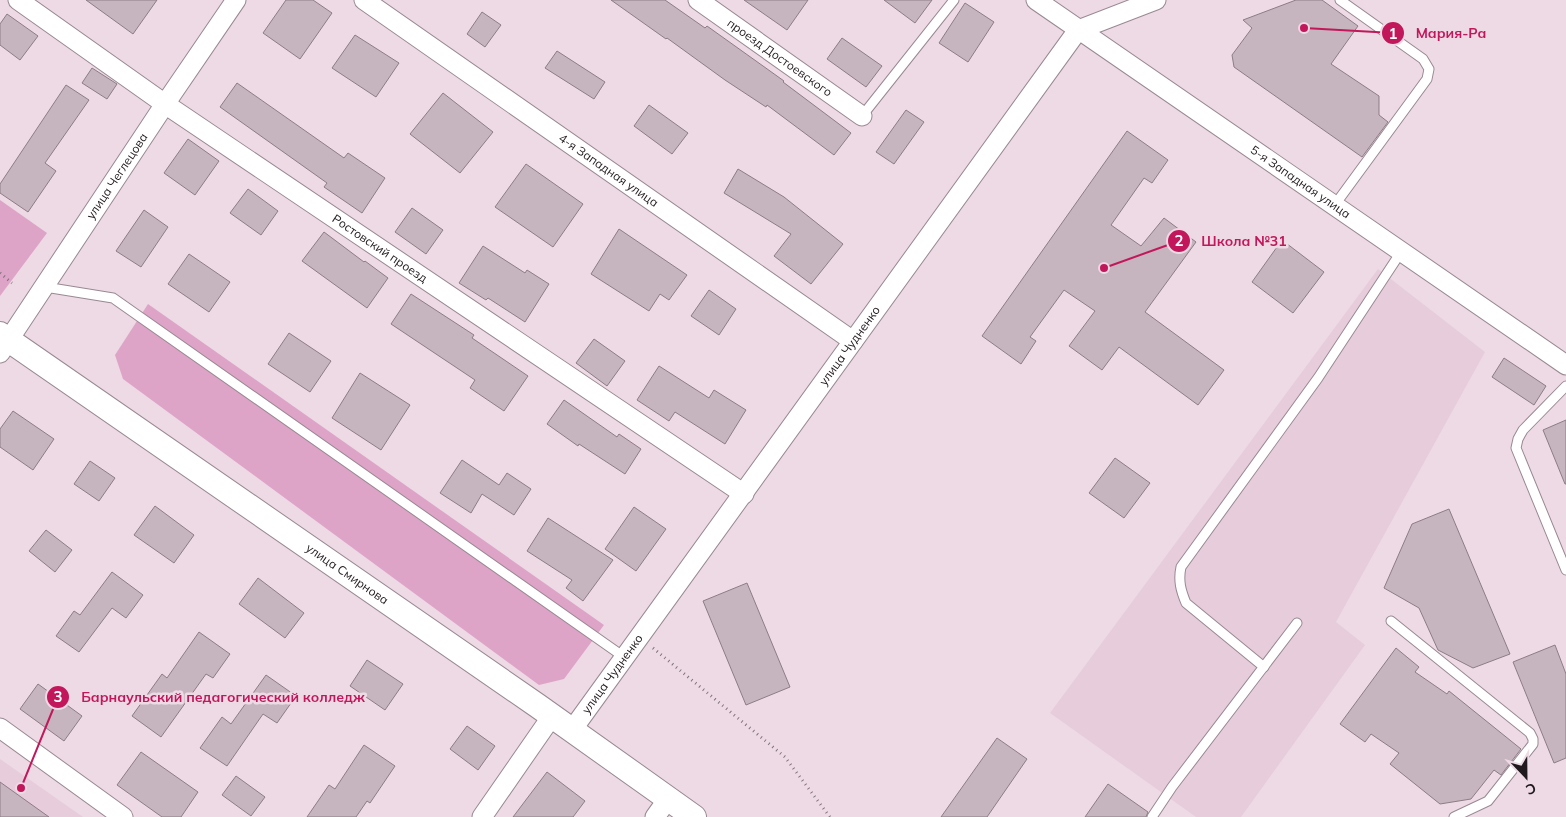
<svg xmlns="http://www.w3.org/2000/svg" width="1566" height="817" font-family="Mulish,sans-serif">
  <style>
    .built { fill: #e7cddc }
    .green { fill: #dea4c7 }
    .building { fill: #c6b4be; stroke: #8d7c86 }
    .lines { fill: none; stroke-linecap: round; stroke-linejoin: round }
    .service-casing { stroke: #998892; stroke-width: 11 }
    .minor-casing { stroke: #998892; stroke-width: 21 }
    .tertiary-casing { stroke: #998892; stroke-width: 26 }
    .path { stroke: #80737b; stroke-width: 3; stroke-dasharray: 1 4; stroke-linecap: butt }
    .service { stroke: #fff; stroke-width: 9 }
    .minor { stroke: #fff; stroke-width: 19 }
    .tertiary { stroke: #fff; stroke-width: 24 }
    .labels { text-anchor: middle; stroke-width: 5; stroke-linejoin: round; paint-order: stroke }
    .street-label { font-size: 12px; fill: #20191d; stroke: #eddae5 }
    .leader { fill: none; stroke: #c2185b; stroke-width: 2 }
    .callout-dot { fill: #c2185b; stroke: #eddae5; stroke-width: 2 }
    .mark-label { font-size: 15px; text-anchor: middle; font-weight: bold; fill: #fff }
    .callout-label { font-size: 14px; text-anchor: middle; font-weight: bold; fill: #c2185b; stroke: #eddae5; stroke-width: 5; stroke-linejoin: round; paint-order: stroke }
  </style>
  <rect width="100%" height="100%" fill="#eddae5"/>
  <g class="built">
    <polygon points="1378,269 1485,352 1336,622 1365,645 1241,817 1196,817 1050,713"/>
    <polygon points="0,759 83,817 0,817"/>
  </g>
  <g class="green">
    <polygon points="0,200 47,233 0,296"/>
    <polygon points="148,304 604,625 564,679 539,685 123,379 115,355"/>
  </g>
  <g class="building">
    <polygon points="86,0 157,0 133,34"/>
    <polygon points="286,0 313,0 332,13 300,59 263,33"/>
    <polygon points="611,0 665,0 705,28 707,26 784,81 783,82 851,133 834,155 767,105 766,107 725,80 667,38 666,39"/>
    <polygon points="744,0 808,0 787,30"/>
    <polygon points="884,0 932,0 915,23"/>
    <polygon points="1296,0 1322,0 1358,26 1331,64 1379,96 1379,115 1388,122 1362,157 1234,67 1232,55 1252,28 1243,20"/>
    <polygon points="965,3 994,22 968,62 939,43"/>
    <polygon points="482,12 501,25 485,47 467,34"/>
    <polygon points="7,14 38,36 20,60 0,45 0,24"/>
    <polygon points="355,35 399,63 376,97 332,68"/>
    <polygon points="842,38 882,66 866,87 827,59"/>
    <polygon points="557,51 605,82 594,99 545,68"/>
    <polygon points="92,68 117,84 107,99 82,83"/>
    <polygon points="237,83 344,158 348,153 385,178 362,213 324,187 327,183 220,107"/>
    <polygon points="66,85 89,100 45,163 56,171 28,212 0,193 0,184"/>
    <polygon points="443,93 493,132 460,173 410,134"/>
    <polygon points="649,105 688,133 672,154 634,126"/>
    <polygon points="906,110 924,122 894,164 876,152"/>
    <polygon points="1127,131 1168,160 1152,183 1144,178 1111,225 1141,246 1164,218 1196,242 1145,312 1224,370 1198,405 1119,347 1102,370 1069,346 1095,311 1064,290 1030,337 1036,341 1021,364 982,336"/>
    <polygon points="188,139 219,161 195,195 164,173"/>
    <polygon points="526,164 583,204 553,247 495,207"/>
    <polygon points="738,169 784,197 843,244 811,284 774,256 791,234 724,193"/>
    <polygon points="248,189 278,211 261,235 230,213"/>
    <polygon points="412,208 443,230 426,254 395,232"/>
    <polygon points="144,210 168,227 141,267 116,251"/>
    <polygon points="619,229 687,275 669,300 660,294 649,311 591,274"/>
    <polygon points="324,232 364,262 365,261 388,278 367,308 302,261"/>
    <polygon points="1282,240 1324,272 1293,313 1252,282"/>
    <polygon points="483,246 525,273 527,270 549,284 525,322 488,298 486,300 459,283"/>
    <polygon points="189,254 230,282 209,312 168,284"/>
    <polygon points="709,290 736,309 719,335 691,316"/>
    <polygon points="411,294 474,335 472,338 528,376 504,411 470,388 475,380 391,324"/>
    <polygon points="289,333 331,361 310,392 268,364"/>
    <polygon points="594,339 625,361 607,386 576,363"/>
    <polygon points="1504,358 1546,386 1534,405 1492,377"/>
    <polygon points="659,366 709,398 714,390 746,410 725,444 675,412 669,421 637,400"/>
    <polygon points="360,373 410,405 381,450 332,418"/>
    <polygon points="564,400 617,437 619,434 641,449 625,474 579,444 578,446 547,424"/>
    <polygon points="13,411 54,439 33,470 0,447 0,429"/>
    <polygon points="1566,420 1566,484 1565,484 1543,430"/>
    <polygon points="1115,458 1150,483 1124,518 1089,493"/>
    <polygon points="462,460 499,485 507,473 531,489 514,515 482,494 471,513 440,493"/>
    <polygon points="90,461 115,478 99,501 74,484"/>
    <polygon points="155,506 194,535 174,563 134,535"/>
    <polygon points="634,507 666,529 636,571 605,549"/>
    <polygon points="1449,509 1510,654 1473,668 1438,650 1419,608 1384,588 1412,524"/>
    <polygon points="548,518 613,560 583,601 566,588 572,580 527,551"/>
    <polygon points="46,530 72,550 55,572 29,551"/>
    <polygon points="112,572 143,595 126,618 112,608 79,652 56,636 74,611 80,615"/>
    <polygon points="258,578 304,613 285,638 239,604"/>
    <polygon points="747,583 790,687 746,705 703,601"/>
    <polygon points="199,632 230,654 213,678 206,674 161,737 132,716 162,674 167,678"/>
    <polygon points="1555,645 1566,674 1566,758 1554,763 1513,662"/>
    <polygon points="1396,648 1419,667 1415,672 1447,694 1449,691 1521,749 1501,775 1494,770 1471,799 1440,804 1390,764 1399,753 1371,734 1365,742 1340,724"/>
    <polygon points="367,660 403,684 385,710 350,686"/>
    <polygon points="266,675 296,696 277,723 263,714 227,766 200,748 222,717 231,724"/>
    <polygon points="38,684 82,716 64,741 20,709"/>
    <polygon points="467,726 495,746 478,770 450,749"/>
    <polygon points="997,738 1027,759 987,817 941,817"/>
    <polygon points="364,745 395,766 370,803 367,801 356,817 307,817 329,785 335,789"/>
    <polygon points="141,752 198,792 181,817 162,817 117,785"/>
    <polygon points="547,772 585,801 573,817 513,817"/>
    <polygon points="236,776 265,797 251,816 222,795"/>
    <polygon points="0,782 49,817 0,817"/>
    <polygon points="1108,784 1148,812 1146,817 1085,817"/>
  </g>
  <g class="lines">
    <g class="service-casing">
      <g id="service">
        <polyline points="862,116 954,0"/>
        <polyline points="1334,206 1427,79 1429,69 1423,59 1340,0"/>
        <polyline points="45,287 113,298 624,657"/>
        <polyline points="1566,386 1523,430 1518,439 1516,448 1566,570"/>
        <polyline points="1391,621 1530,733 1533,739 1533,744 1488,801 1454,817"/>
        <path d="M1264,667l-78,-64c-5,-12 -8,-22 -5,-36l137,-189 83,-126"/>
        <polyline points="1152,817 1172,787 1297,623"/>
      </g>
    </g>
    <g class="minor-casing">
      <g id="minor">
        <path id="s1" d="M18,0l147,104 579,390"/>
        <path id="s2" d="M364,0l489,341"/>
        <path id="s3" d="M698,0l164,116"/>
        <path id="s4" d="M1036,0l530,365"/>
        <path id="s5" d="M0,353l165,-249 71,-104"/>
        <polyline points="0,728 123,817"/>
        <path id="s6" d="M572,730l506,-700 78,-30"/>
        <polyline points="482,817 552,716"/>
        <polyline points="655,817 668,799"/>
      </g>
    </g>
    <g class="tertiary-casing">
      <g id="tertiary">
        <path id="s7" d="M0,334l538,372 156,111"/>
      </g>
    </g>
    <g class="path">
      <polyline points="0,273 12,283"/>
      <polyline points="653,648 785,757 830,817"/>
    </g>
    <use href="#service" class="service"/>
    <use href="#minor" class="minor"/>
    <use href="#tertiary" class="tertiary"/>
  </g>
  <g class="labels">
    <g class="street-label">
      <text dy="4" stroke="none"><textPath href="#s3" startOffset="100">проезд Достоевского</textPath></text>
      <text dy="4" stroke="none"><textPath href="#s2" startOffset="298">4-я Западная улица</textPath></text>
      <text dy="4" stroke="none"><textPath href="#s5" startOffset="212">улица Чеглецова</textPath></text>
      <text dy="4" stroke="none"><textPath href="#s4" startOffset="321">5-я Западная улица</textPath></text>
      <text dy="4" stroke="none"><textPath href="#s1" startOffset="439">Ростовский проезд</textPath></text>
      <text dy="4" stroke="none"><textPath href="#s6" startOffset="474">улица Чудненко</textPath></text>
      <text dy="4" stroke="none"><textPath href="#s7" startOffset="422">улица Смирнова</textPath></text>
      <text dy="4" stroke="none"><textPath href="#s6" startOffset="69">улица Чудненко</textPath></text>
    </g>
  </g>
  <path class="leader" d="M1304 28L1393 33M1104 268L1179 241M21 788L58 697"/>
  <g class="callout-dot">
    <circle cx="1304" cy="28" r="5"/>
    <circle cx="1104" cy="268" r="5"/>
    <circle cx="21" cy="788" r="5"/>
    <circle cx="1393" cy="33" r="12"/>
    <circle cx="1179" cy="241" r="12"/>
    <circle cx="58" cy="697" r="12"/>
  </g>
  <g class="mark-label">
    <text x="1393" y="39">1</text>
    <text x="1179" y="246">2</text>
    <text x="58" y="702">3</text>
  </g>
  <g class="callout-label">
    <text x="1451" y="38">Мария-Ра</text>
    <text x="1244" y="246">Школа №31</text>
    <text x="223" y="702">Барнаульский педагогический колледж</text>
  </g>
  <g transform="translate(1526 777) rotate(158)" stroke="#eddae5" stroke-width="4" paint-order="stroke">
  <path d="M0-4L9 19L0 12L-9 19Z" fill="#20191d"/>
  <text y="-8" font-size="14" font-weight="bold" text-anchor="middle" fill="#20191d">С</text>
  </g>
</svg>
